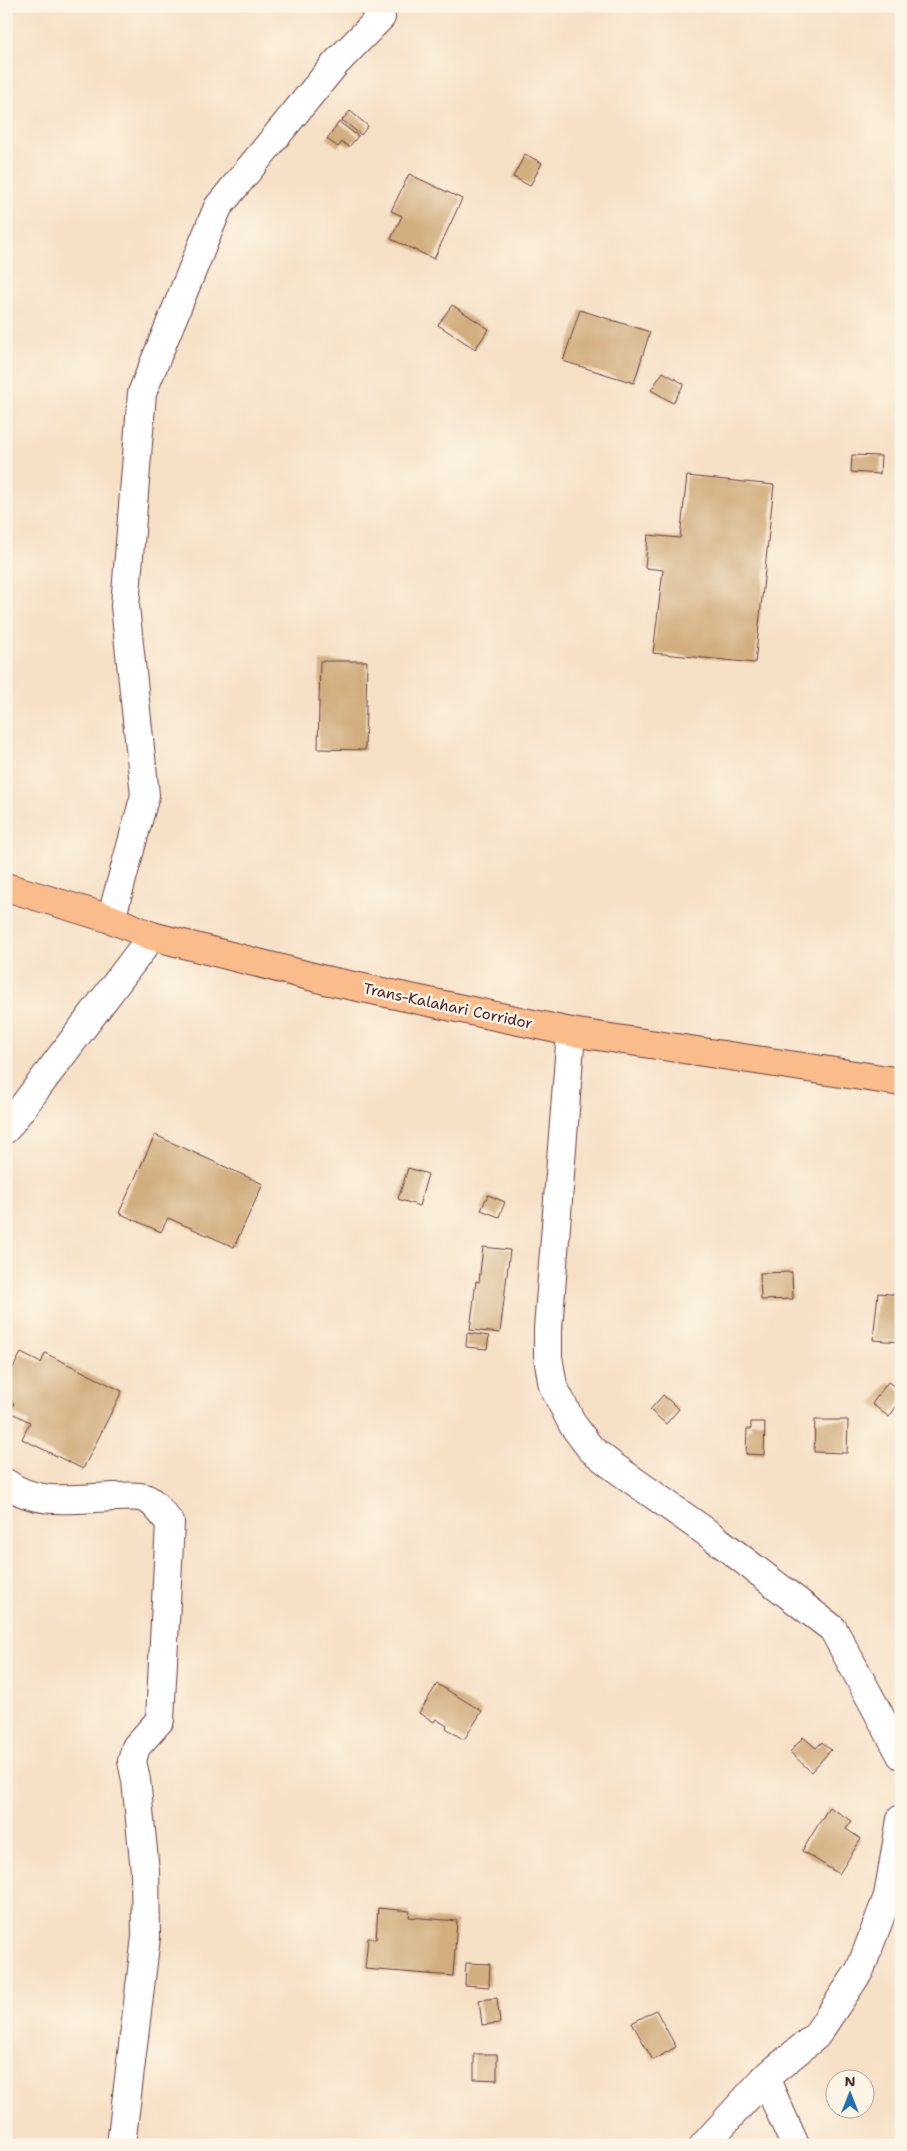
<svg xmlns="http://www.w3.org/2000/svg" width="907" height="2151" font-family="'Shantell Sans',sans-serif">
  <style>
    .building { fill: #d2ae7f }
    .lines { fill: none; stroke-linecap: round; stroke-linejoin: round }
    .minor-casing { stroke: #643c42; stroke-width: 30 }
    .trunk-casing { stroke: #643c42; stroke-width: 30 }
    .minor { stroke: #fff; stroke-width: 28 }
    .trunk { stroke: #fabc8b; stroke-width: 28 }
    .labels { text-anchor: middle; stroke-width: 5; stroke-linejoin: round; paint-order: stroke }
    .street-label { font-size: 15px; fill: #4a1f2b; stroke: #fcf5e5 }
  </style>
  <rect width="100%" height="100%" fill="#fcf5e5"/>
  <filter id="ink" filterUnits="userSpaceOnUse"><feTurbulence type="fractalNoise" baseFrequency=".02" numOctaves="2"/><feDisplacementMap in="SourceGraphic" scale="10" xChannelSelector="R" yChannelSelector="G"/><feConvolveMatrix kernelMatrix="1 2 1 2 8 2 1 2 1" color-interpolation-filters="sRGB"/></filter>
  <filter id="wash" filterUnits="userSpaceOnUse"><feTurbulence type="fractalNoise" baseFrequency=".0096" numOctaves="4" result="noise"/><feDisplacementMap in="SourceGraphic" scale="20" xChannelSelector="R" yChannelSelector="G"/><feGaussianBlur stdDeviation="1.12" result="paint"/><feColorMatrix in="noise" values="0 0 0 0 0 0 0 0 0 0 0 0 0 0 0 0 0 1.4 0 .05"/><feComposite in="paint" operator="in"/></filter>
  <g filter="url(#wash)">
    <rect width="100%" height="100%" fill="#f6e0c6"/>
    <g id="blocks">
      <g class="building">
        <polygon points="350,111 368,126 361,135 342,120"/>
        <polygon points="339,122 358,136 349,147 342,142 338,147 327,139"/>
        <polygon points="525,154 542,163 530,186 513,177"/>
        <polygon points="409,174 462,199 434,259 391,239 402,216 391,211"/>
        <polygon points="452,305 489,329 475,349 438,325"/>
        <polygon points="580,310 650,332 634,383 563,361"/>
        <polygon points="663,372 684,384 673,403 651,390"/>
        <polygon points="852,455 881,456 880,474 851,472"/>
        <polygon points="687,476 774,485 755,663 653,653 663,570 645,568 648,535 680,538"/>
        <polygon points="320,661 367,661 365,750 318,749"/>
        <polygon points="155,1135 263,1184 234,1247 168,1218 161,1232 119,1213"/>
        <polygon points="408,1168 428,1174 419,1206 398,1199"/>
        <polygon points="488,1195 505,1202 499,1217 481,1210"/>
        <polygon points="483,1247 510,1250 500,1333 470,1330 476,1281 479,1282"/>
        <polygon points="792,1272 793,1299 761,1300 760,1273"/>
        <polygon points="878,1293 901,1295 900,1342 873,1340"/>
        <polygon points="467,1333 489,1336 487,1349 466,1347"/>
        <polygon points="21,1353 41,1363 45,1353 122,1391 83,1469 22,1439 30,1422 10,1412 14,1403 6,1399 6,1381"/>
        <polygon points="888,1382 901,1391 901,1400 889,1417 872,1404"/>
        <polygon points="663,1395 679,1409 666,1424 650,1410"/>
        <polygon points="815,1420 848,1420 847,1453 814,1452"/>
        <polygon points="751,1422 765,1422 764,1455 746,1454 747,1429 751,1429"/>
        <polygon points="437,1684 482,1711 464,1740 446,1728 447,1726 436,1719 434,1722 419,1713"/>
        <polygon points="803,1737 816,1748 822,1742 831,1750 811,1772 790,1752"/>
        <polygon points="829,1807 852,1821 846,1829 861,1839 839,1874 802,1851"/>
        <polygon points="378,1908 410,1911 409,1917 457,1921 453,1976 365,1969 368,1938 376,1939"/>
        <polygon points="466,1963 490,1964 489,1987 465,1985"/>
        <polygon points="497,1998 500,2023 482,2025 479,2000"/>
        <polygon points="656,2010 676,2047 653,2060 632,2023"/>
        <polygon points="474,2054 497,2054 497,2080 474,2079"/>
      </g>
    </g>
  </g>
  <g filter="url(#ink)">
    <use href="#blocks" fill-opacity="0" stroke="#643c42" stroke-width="1"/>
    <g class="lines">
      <g class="minor-casing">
        <g id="minor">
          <polyline points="111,919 145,795 125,606 142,393 218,207 336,63 381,17 373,6"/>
          <polyline points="571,1032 548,1329 548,1357 553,1386 573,1425 591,1449 614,1467 716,1539 833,1629 901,1755"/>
          <polyline points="6,1129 152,936"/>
          <path d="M6,1483c32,24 70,15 108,14 10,0 21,-2 31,1 10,4 18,17 25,25l-10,197 -24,27 -4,14 4,19 9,91 1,66 -25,208"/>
          <polyline points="765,2078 795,2145"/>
          <polyline points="704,2145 765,2078 816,2036 860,1970 888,1896 901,1819"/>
        </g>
      </g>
      <g class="trunk-casing">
        <polyline id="trunk" points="6,887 111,919 152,936 325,980 571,1032 901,1082"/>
      </g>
      <use href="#minor" class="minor"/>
      <use href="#trunk" class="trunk"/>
    </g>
  </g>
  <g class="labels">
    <g class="street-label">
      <text transform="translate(448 1006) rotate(12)" y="5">Trans-Kalahari Corridor</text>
    </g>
  </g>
  <rect width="907" height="2151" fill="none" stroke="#fcf5e5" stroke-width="25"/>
  <g transform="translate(850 2094)"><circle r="24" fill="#fcf5e5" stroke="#b59f9b"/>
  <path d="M0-4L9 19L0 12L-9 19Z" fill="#1f6fb2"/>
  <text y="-8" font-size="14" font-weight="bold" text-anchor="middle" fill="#4a1f2b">N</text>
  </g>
</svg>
